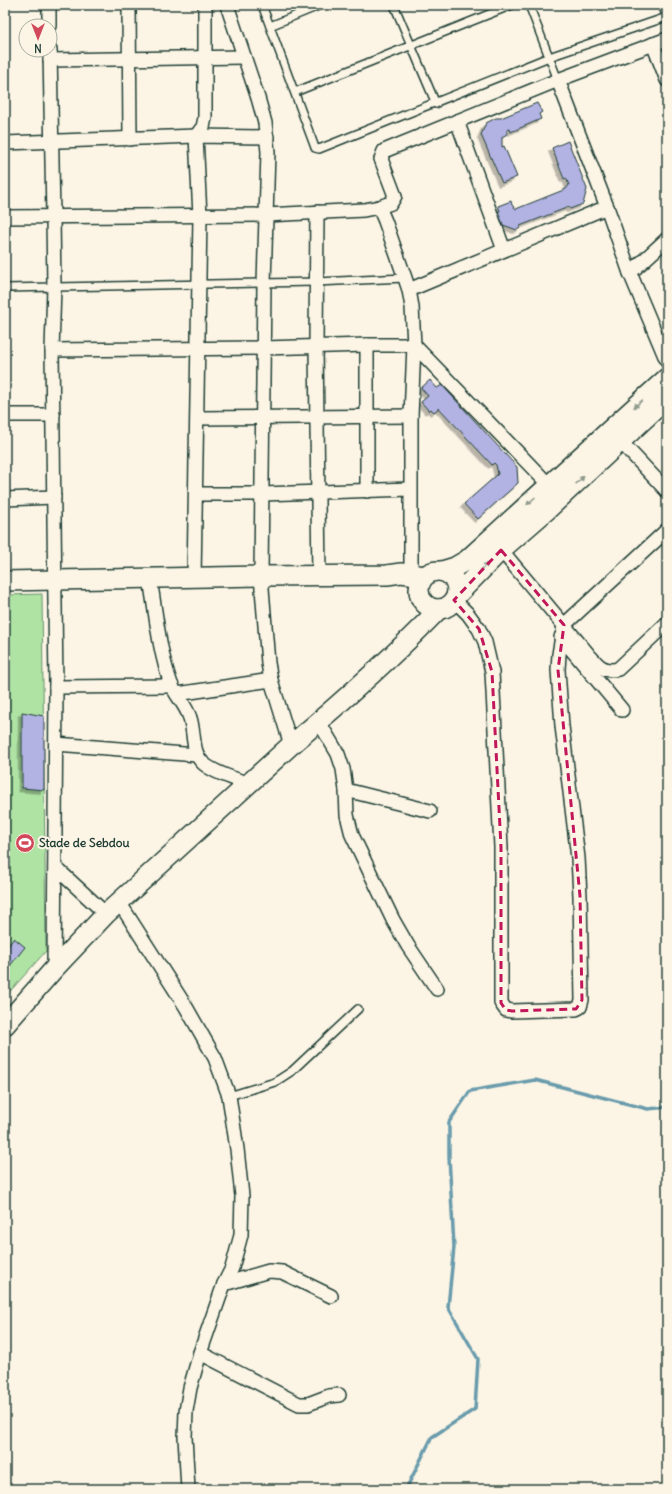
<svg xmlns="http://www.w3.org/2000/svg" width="672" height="1494" font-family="Delius,sans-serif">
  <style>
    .green { fill: #afe3a4; stroke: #67906c }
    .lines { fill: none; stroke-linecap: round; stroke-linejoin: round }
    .stream { stroke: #699bac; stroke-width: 3.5 }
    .building { fill: #b2b2e3; stroke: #1f3d34; filter: url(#shadow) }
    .lane-casing { stroke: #1f3d34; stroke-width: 10 }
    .street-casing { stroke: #1f3d34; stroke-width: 16 }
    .secondary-casing { stroke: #1f3d34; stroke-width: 22 }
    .lane { stroke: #fcf5e5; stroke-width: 7 }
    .street { stroke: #fcf5e5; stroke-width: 13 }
    .secondary { stroke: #fcf5e5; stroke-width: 19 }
    .oneway { fill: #8e998c }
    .marked { fill: none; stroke: #c2185b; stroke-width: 3; stroke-dasharray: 8 5; stroke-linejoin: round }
    .labels { text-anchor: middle; stroke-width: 4; stroke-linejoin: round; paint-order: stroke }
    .poi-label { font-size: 12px; font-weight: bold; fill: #1f3d34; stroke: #fcf5e5; text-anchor: start }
  </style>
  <defs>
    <filter id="shadow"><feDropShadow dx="-3.5" dy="3.5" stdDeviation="0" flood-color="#0004"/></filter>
  </defs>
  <rect width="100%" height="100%" fill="#fcf5e5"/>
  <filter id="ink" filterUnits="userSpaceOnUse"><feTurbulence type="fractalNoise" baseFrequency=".025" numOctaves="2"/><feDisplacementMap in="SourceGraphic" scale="8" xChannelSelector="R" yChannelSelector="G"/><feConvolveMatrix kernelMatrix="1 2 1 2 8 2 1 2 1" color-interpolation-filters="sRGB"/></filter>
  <g filter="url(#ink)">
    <polygon class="green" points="42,594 46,951 5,997 5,595"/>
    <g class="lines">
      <polyline class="stream" points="406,1489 432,1437 475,1409 478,1359 448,1307 454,1247 449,1157 449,1122 470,1091 535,1080 648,1109 667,1107"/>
    </g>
    <g class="building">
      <polygon points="537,103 542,112 539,114 541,119 511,132 510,129 507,130 507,134 502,137 502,147 504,146 517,177 502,183 481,135 486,123 496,118 501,118"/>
      <polygon points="568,141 587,189 583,204 570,209 569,207 520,226 520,228 517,230 503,225 498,212 500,211 498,206 511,201 512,205 516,209 566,189 569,185 566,178 564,179 552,148"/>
      <polygon points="430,380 437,388 442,385 517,467 518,483 478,519 464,504 498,474 496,465 494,463 492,465 439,408 434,412 431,409 429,411 421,402 428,396 421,388"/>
      <polygon points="22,712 44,716 44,790 22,788"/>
      <polygon points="14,938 25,947 5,972 5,950"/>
    </g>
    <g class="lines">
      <g class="lane-casing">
        <g id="lane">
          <polyline points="262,5 314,145 315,148 319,149 549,57 667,17"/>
          <polyline points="394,5 436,104"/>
          <polyline points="529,5 558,80"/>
          <polyline points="662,5 667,17"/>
          <polyline points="270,26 321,5"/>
          <polyline points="295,92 512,5"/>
          <polyline points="5,288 316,282 405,278"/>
          <polyline points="229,1096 275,1082 292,1071 358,1009"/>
        </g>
      </g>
      <g class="street-casing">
        <g id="street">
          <polyline points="49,5 49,26"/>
          <polyline points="129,5 130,139"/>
          <polyline points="227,5 258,98 265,123 268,152 264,283 261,576 268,663 271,680 291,745"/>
          <polyline points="653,44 667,80"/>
          <polyline points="50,50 53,217 54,287 52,350 56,687 54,969"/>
          <polyline points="50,60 244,57"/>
          <polyline points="558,80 607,207 630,273 667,361"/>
          <polyline points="457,121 504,250"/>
          <polyline points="5,143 196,136 267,137"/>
          <polyline points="379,207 385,221 405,278 409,290 412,307 414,345 411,416 411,574"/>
          <polyline points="317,212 316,347 319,576"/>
          <polyline points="5,217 266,215 364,210 379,207 391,203 395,196 381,159 384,151 558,80 667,39"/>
          <polyline points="630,273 667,239"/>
          <polyline points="409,290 607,207"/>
          <polyline points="367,345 367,491"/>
          <polyline points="52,350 263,348 367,345 414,345 549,485"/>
          <polyline points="5,415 53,415"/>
          <polyline points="198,418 411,416"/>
          <polyline points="621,442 667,491"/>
          <polyline points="196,494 262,494 410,489"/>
          <polyline points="5,499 54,497"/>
          <path d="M501,550l87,104c9,10 15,19 30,15l49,-46"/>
          <polyline points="194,578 200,216 196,136 203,127 205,118 205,5"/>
          <path d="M150,579c6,35 9,72 21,105 5,12 15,21 19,34 5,15 1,35 14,46 12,10 30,14 44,20"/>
          <polyline points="454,600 468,614 479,629 485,642 492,672 501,847 501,1003 506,1010 512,1011 576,1009 580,1007 582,1000 580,896 578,858 562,726 558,670 559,654 564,625 667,530"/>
          <polyline points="561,637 622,710"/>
          <polyline points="56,687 172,686"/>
          <polyline points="177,694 271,680"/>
          <polyline points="319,722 338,754 343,769 346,790 347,815 352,835 393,920 408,946 437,989"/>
          <polyline points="56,744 197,755"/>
          <polyline points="346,790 430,811"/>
          <polyline points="56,868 106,914"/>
          <polyline points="119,902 186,1007 215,1058 229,1096 237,1149 242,1196 241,1235 232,1268 224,1284 200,1353 190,1388 186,1411 185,1437 188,1489"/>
          <polyline points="224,1284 269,1271 282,1272 331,1296"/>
          <polyline points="200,1353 299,1404 308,1404 329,1396 339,1395"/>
        </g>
      </g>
      <g class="secondary-casing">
        <g id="secondary">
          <circle cx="438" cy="590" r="19"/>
          <polyline points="442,571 455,567 467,560 667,378"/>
          <polyline points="5,581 261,576 387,575 401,573 425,576"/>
          <polyline points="457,595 501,550 547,510 667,398"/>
          <path d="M5,1025l49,-56 52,-55 185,-169c51,-43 102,-88 148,-136"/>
        </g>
      </g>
      <use href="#lane" class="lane"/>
      <use href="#street" class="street"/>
      <use href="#secondary" class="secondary"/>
    </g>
    <defs><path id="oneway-solid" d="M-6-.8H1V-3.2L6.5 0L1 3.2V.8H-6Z"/></defs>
    <g class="oneway">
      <use href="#oneway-solid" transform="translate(638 404) rotate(138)"/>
      <use href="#oneway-solid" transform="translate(580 480) rotate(-43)"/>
      <use href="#oneway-solid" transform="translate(531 501) rotate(138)"/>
      <use href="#oneway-solid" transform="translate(484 567) rotate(-46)"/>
    </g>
  </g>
  <path class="marked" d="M501,550l63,75 -6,45 22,226 2,104 -6,9 -64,2 -6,-1 -5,-7v-156l-9,-175 -13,-43 -25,-29z"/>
  <defs>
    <g id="stadium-disc" transform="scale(1)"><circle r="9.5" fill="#d1495b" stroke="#fcf5e5"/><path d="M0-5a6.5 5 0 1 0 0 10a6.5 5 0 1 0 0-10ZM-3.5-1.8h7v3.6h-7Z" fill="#fff"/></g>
  </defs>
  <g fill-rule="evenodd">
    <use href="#stadium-disc" x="25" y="843"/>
  </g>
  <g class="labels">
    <g class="poi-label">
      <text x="39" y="847">Stade de Sebdou</text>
    </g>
  </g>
  <rect width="672" height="1494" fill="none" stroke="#fcf5e5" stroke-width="20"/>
  <rect x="10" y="10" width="652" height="1474" fill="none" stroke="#1f3d34" stroke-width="1.5" filter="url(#ink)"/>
  <g transform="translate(38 38) rotate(180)"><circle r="19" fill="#fcf5e5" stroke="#a4ab9e"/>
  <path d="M0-3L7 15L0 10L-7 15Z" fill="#d1495b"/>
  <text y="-6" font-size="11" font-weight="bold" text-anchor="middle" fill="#1f3d34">N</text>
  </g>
</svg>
